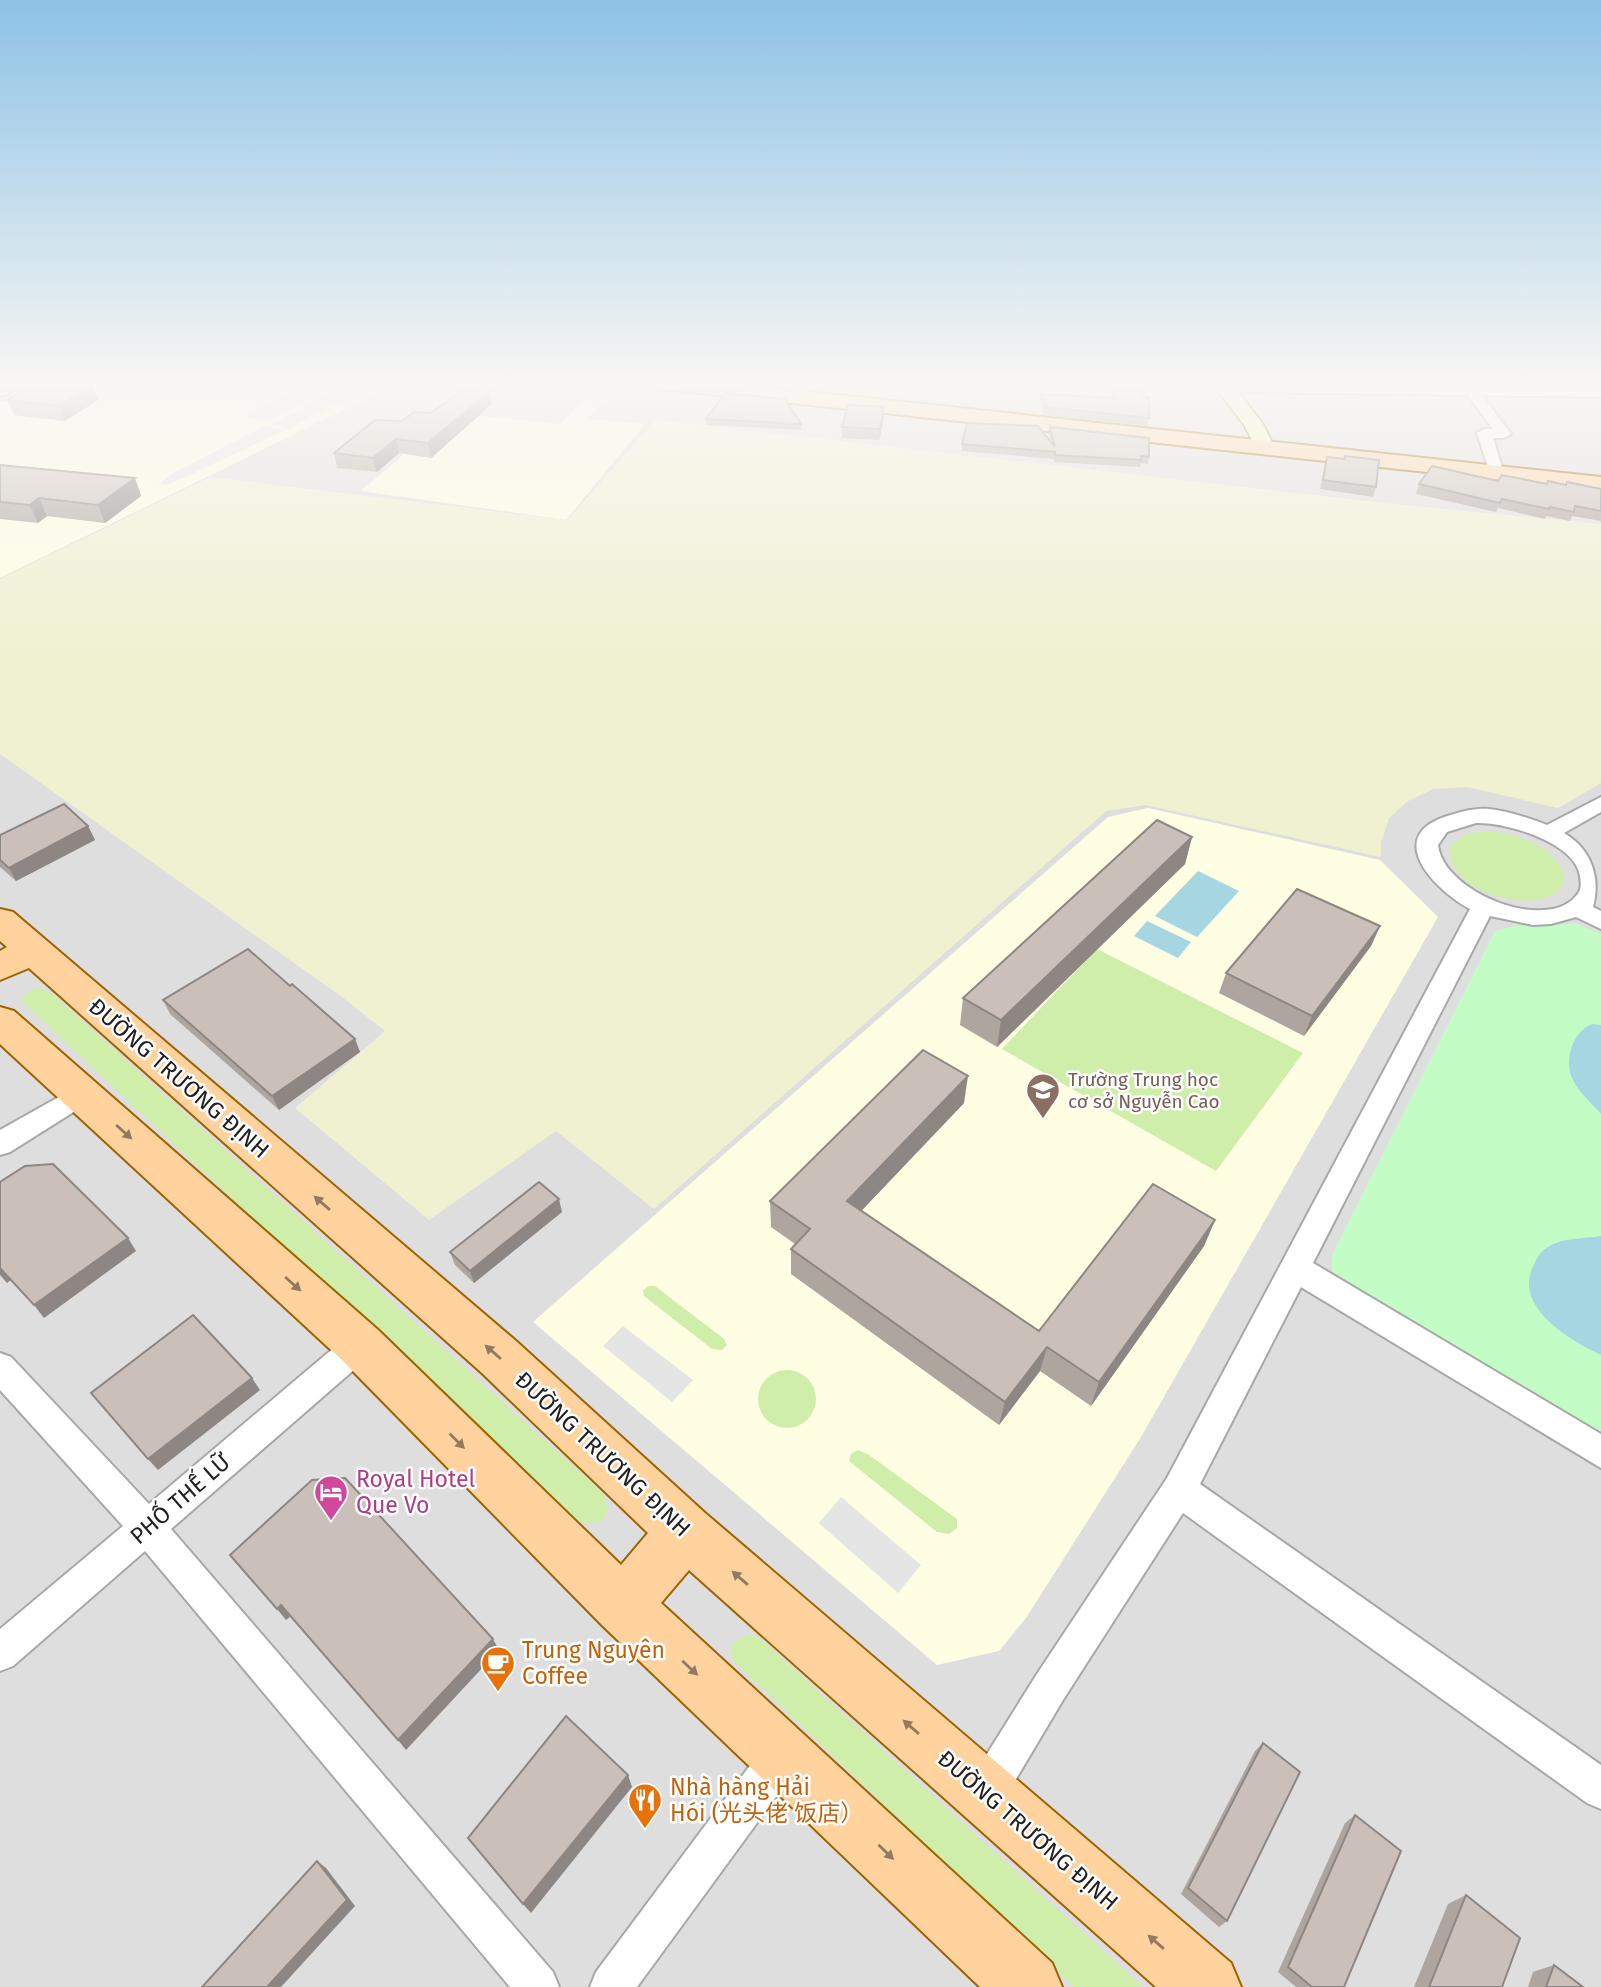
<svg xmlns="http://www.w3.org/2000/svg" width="1601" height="1987" font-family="'Fira Sans','Noto Sans SC',sans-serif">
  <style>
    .residential { fill: #dfdede }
    .education { fill: #fffee2 }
    .farmland { fill: #f0f1d1 }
    .grass { fill: #ceeeaa }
    .park { fill: #c3fdc5 }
    .parking { fill: #e5e5e5 }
    .water { fill: #a5d6e1 }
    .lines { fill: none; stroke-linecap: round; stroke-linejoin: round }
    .street-casing { stroke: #a8a8a8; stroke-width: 4 }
    .secondary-casing { stroke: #767f00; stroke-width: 3 }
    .primary-casing { stroke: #9d6300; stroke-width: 4 }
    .street { fill: #fff; fill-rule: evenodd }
    .secondary { fill: #fcfdb9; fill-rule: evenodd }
    .primary { fill: #ffd29e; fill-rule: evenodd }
    .wall { fill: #aea59f }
    .shaded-wall { fill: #8d8682 }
    .building { fill: #cac0b9; stroke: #8d8682; stroke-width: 2 }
    .oneway { fill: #907a60 }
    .labels { text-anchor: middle; stroke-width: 5; stroke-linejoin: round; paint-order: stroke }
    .education-label { font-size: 19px; fill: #785e54; stroke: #fff; text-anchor: start }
    .near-street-label { font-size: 23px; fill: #212121; stroke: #fff }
    .near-hotel-label { font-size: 23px; fill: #b23c85; stroke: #fff; text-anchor: start }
    .near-food-label { font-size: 23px; fill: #c56008; stroke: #fff; text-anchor: start }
  </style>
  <rect width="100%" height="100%" fill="#f2eee7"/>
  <rect class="residential" x="0" y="383" width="1601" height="1604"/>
  <g class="education">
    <polygon points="32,383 399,383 0,578 0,403"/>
    <polygon points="597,384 616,386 588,419 645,424 566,520 361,491 451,413 561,424"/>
    <polygon points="1148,808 1380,860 1438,917 1141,1437 1026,1618 999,1651 937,1665 533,1322 1108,817"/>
  </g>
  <polygon class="farmland" points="656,420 1393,504 1601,524 1601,783 1558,808 1467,787 1433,789 1408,801 1389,818 1381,842 1381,857 1146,805 1106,811 654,1209 556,1131 429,1220 295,1108 385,1031 342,997 0,754 0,579 210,477 567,520"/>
  <g class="grass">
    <path d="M1492,831c27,4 64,15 72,45 -3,49 -127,18 -113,-31l16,-12z"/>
    <polygon points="1097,949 1303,1053 1216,1171 1002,1049"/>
    <polygon points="37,987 53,994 604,1494 608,1509 602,1521 585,1524 572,1518 24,1003 21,997"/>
    <polygon points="649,1286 655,1286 724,1339 727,1345 722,1350 712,1349 644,1296 643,1290"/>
    <circle cx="787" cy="1399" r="29"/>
    <polygon points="858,1450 869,1455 957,1519 957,1528 949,1534 937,1532 849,1461 851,1454"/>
    <polygon points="751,1634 763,1641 1143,1987 1074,1987 732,1659 731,1648 739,1638"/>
  </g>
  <path class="park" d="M1575,923l26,11v503l-259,-154 -10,-13v-15l162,-322c16,-12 58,-5 81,-10z"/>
  <g class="parking">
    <polygon points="308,383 331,388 267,421 245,416"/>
    <polygon points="348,383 374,383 289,429 271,425"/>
    <polygon points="266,425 285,430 168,485 159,484 171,474"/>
    <polygon points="623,1326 693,1380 672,1402 603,1346"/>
    <polygon points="841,1497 921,1565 898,1593 819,1523"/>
  </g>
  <g class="water">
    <polygon points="1198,871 1239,891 1197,937 1155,916"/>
    <polygon points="1147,921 1191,942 1178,958 1134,936"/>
    <path d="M1592,1024l9,1v89c-9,-11 -22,-21 -28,-34 -10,-19 0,-49 19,-56z"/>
    <path d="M1601,1236v119c-29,-14 -86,-46 -69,-86 4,-9 7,-17 16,-22 16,-10 35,-8 53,-11z"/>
  </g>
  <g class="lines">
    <g class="street-casing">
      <g id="street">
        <polygon points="786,383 800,383 815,397 813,400 803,400"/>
        <polygon points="1471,386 1476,387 1511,434 1504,438 1493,438 1504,473 1502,476 1497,477 1490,473 1477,433 1484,429 1493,429 1464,390"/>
        <path d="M1601,797v15l-37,21c27,16 37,44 29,74l8,4v18l-25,-12 -25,7 -18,1 -43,-9 -177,347 288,171v34l-300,-181 -101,197 401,281v44l-14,-6 -404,-290 -120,187 -63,106 -14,6 -14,-6 -6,-14 6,-14 65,-104 130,-196 303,-569c-37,-20 -89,-75 -19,-94 12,-4 25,-7 38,-6 19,2 40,9 58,16zM1476,823c29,-1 99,19 104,53 1,7 2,14 -4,20 -31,37 -133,-4 -138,-51l9,-13z"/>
        <polygon points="82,1084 91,1087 95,1094 91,1101 10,1152 0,1155 0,1130"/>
        <polygon points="360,1331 371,1335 375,1345 371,1355 171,1529 553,1972 559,1987 510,1987 145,1551 13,1666 0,1671 0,1629 123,1526 0,1390 0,1353 11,1357 149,1504 349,1335"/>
        <polygon points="783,1735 797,1740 802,1754 797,1768 637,1987 590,1987 596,1972 769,1740"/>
      </g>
    </g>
    <g class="secondary-casing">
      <polygon id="secondary" points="1212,383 1601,385 1601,397 1238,392 1263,424 1275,448 1272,452 1258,452 1244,425"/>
    </g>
    <g class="primary-casing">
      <g id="primary">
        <polygon points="0,383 21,383 7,394 0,396"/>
        <polygon points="653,383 726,383 1601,477 1601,491 663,389"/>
        <polygon points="0,909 13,912 516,1341 705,1513 1231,1963 1241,1987 1156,1987 689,1570 661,1603 1052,1963 1062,1987 980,1987 602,1625 343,1361 0,1044 0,1007 14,1011 377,1329 621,1565 648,1533 482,1373 29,968 0,980 0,951 7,947 0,941"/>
      </g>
    </g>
    <use href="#street" class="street"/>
    <use href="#secondary" class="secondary"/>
    <use href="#primary" class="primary"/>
  </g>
  <g class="wall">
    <polygon points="755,383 773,383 773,385"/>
    <polygon points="92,385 98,400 65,421 14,415 7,400"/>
    <polygon points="1113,388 1149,418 1148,426 1044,415 1041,401 1041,394 1112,397"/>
    <polygon points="490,391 492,404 431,458 399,453 377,472 337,468 334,453 402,421 431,413"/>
    <polygon points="884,418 879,440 842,438 842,427"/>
    <polygon points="706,419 801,424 801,430 706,425"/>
    <polygon points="1050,427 1149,457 1148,464 1141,463 1140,467 1054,462 1054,459 962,451 962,444 1051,441 1049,434"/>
    <polygon points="1327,457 1376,487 1373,497 1320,489"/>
    <polygon points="0,465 135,478 141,496 105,523 47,516 38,523 0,519"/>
    <polygon points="1498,481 1565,485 1601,489 1601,521 1572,516 1570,521 1546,516 1545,519 1498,508 1496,512 1416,494 1419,484"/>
    <polygon points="88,826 95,840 16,881 0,867 0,835"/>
    <polygon points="1192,837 1185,864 997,1047 960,1025 963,998"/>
    <polygon points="1380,926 1371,946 1304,1036 1219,993 1226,973"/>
    <polygon points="290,986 355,1039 360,1052 279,1110 170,1014 163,1000"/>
    <polygon points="964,1103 861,1211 1039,1331 1215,1220 1204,1246 1091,1406 1040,1371 999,1425 791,1274 791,1249 795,1244 771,1227 770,1201"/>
    <polygon points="562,1212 474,1283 455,1265 450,1252"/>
    <polygon points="1263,1743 1227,1921 1219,1927 1181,1894 1255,1751"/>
    <polygon points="1355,1815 1344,1987 1296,1987 1278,1972 1345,1823"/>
    <polygon points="1466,1895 1502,1987 1414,1987 1448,1904"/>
    <polygon points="1554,1965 1583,1987 1528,1987 1533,1972"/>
  </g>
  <g class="shaded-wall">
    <polygon points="92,385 98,400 65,421 59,406"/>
    <polygon points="490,391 492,404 431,458 428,443"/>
    <polygon points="884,407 884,418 879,440 880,429"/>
    <polygon points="396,439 399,453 377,472 373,458"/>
    <polygon points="135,478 141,496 105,523 98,505"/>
    <polygon points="39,498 47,516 38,523 30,505"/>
    <polygon points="88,826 95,840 16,881 9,868"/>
    <polygon points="1192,837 1185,864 997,1047 1001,1020"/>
    <polygon points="1380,926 1371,946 1304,1036 1312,1016"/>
    <polygon points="355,1039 360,1052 279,1110 272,1096"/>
    <polygon points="968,1076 964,1103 846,1227 847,1201"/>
    <polygon points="559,1199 562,1212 474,1283 470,1271"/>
    <polygon points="1215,1220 1204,1246 1091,1406 1099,1382"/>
    <polygon points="128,1238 136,1251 44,1318 34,1305"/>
    <polygon points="0,1268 11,1280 7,1283 0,1275"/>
    <polygon points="1047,1347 1040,1371 999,1425 1005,1402"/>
    <polygon points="252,1378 260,1390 158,1470 148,1459"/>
    <polygon points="281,1605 290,1617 286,1620 277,1609"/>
    <polygon points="493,1639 499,1650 406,1750 398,1740"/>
    <polygon points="628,1775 632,1787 531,1913 523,1904"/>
    <polygon points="317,1861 326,1868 355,1906 281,1987 267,1987"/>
  </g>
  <g class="building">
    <polygon points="35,383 78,383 92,385 59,406 7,400"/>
    <polygon points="473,383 484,383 490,391 428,443 396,439 373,458 334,453 375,420 402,421 414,412 431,413"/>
    <polygon points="1113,388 1140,388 1144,397 1149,397 1149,418 1045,407 1041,394 1115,398"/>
    <polygon points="725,393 785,399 801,424 706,419"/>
    <polygon points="848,405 884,407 880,429 842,427"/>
    <polygon points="967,423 1038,426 1055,447 1050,427 1149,438 1149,457 1141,456 1141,460 1055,455 1055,452 962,444"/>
    <polygon points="1345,456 1379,460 1376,487 1323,480 1327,457 1344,459"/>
    <polygon points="0,465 135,478 98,505 39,498 30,505 0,502"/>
    <polygon points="1432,466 1498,481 1502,475 1547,484 1548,481 1566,485 1567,482 1601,489 1601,511 1575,506 1574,512 1550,507 1549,509 1502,499 1500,503 1419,484"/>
    <polygon points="64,804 88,826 9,868 0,860 0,835"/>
    <polygon points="1157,820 1192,837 1001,1020 963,998"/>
    <polygon points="1297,889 1380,926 1312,1016 1226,973"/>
    <polygon points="248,949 290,986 292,984 355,1039 272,1096 163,1000"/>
    <polygon points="923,1050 968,1076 847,1201 1039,1331 1153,1184 1215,1220 1099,1382 1047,1347 1005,1402 791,1249 810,1229 770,1201"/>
    <polygon points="53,1164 128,1238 34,1305 0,1268 0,1182 25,1166"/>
    <polygon points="539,1182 559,1199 470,1271 450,1252"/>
    <polygon points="193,1315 252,1378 148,1459 91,1393"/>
    <polygon points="345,1478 493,1639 398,1740 281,1605 277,1609 230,1555 312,1480"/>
    <polygon points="566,1716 628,1775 523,1904 468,1838"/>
    <polygon points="1263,1743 1300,1772 1227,1921 1188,1888"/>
    <polygon points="1355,1815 1401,1851 1344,1987 1312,1987 1288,1967"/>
    <polygon points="317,1861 347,1900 267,1987 202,1987"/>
    <polygon points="1466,1895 1520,1938 1502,1987 1429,1987"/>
    <polygon points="1554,1965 1583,1987 1546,1987"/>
  </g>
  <defs><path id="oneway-solid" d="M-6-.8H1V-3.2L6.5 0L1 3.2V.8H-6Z" transform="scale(1.75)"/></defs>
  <g class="oneway">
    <use href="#oneway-solid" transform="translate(124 1132) rotate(42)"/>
    <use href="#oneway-solid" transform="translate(322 1203) rotate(-139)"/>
    <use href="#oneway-solid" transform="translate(293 1284) rotate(42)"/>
    <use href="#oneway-solid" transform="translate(493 1352) rotate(-139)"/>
    <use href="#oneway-solid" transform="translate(457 1441) rotate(45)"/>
    <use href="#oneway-solid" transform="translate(740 1578) rotate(-139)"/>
    <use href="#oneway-solid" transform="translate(690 1668) rotate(43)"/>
    <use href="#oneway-solid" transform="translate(911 1727) rotate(-139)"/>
    <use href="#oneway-solid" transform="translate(886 1852) rotate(44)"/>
    <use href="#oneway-solid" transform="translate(1156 1942) rotate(-139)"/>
  </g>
  <linearGradient id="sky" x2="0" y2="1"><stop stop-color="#8dc2e5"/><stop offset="0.58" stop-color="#f9f7f4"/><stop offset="1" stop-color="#f9f7f4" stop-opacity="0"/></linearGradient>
  <rect width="1601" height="662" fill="url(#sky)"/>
  <defs>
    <g id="school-pin" transform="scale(1.75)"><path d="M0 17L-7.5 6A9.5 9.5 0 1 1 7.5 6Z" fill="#8d6e63" stroke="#fff"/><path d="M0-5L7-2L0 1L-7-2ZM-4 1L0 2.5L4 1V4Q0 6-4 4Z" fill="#fff"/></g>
    <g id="hotel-pin" transform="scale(1.75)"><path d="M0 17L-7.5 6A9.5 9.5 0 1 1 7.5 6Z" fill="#d1479c" stroke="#fff"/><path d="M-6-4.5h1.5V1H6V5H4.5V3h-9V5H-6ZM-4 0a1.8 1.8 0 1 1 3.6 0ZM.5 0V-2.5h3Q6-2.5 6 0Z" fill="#fff"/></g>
    <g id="cafe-pin" transform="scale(1.75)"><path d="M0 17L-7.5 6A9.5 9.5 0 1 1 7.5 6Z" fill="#e8710a" stroke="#fff"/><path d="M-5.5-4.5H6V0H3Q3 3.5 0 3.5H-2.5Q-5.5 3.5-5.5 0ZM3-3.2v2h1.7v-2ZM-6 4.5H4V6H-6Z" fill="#fff"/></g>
    <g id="restaurant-pin" transform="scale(1.75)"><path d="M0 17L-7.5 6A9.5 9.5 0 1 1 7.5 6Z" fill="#e8710a" stroke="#fff"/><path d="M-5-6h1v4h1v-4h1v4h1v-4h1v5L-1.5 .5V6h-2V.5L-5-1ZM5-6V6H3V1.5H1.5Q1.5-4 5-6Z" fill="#fff"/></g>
  </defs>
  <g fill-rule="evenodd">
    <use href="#school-pin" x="1043" y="1090"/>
    <use href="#hotel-pin" x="331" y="1492"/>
    <use href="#cafe-pin" x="498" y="1663"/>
    <use href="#restaurant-pin" x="645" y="1800"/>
  </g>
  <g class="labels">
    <g class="education-label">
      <text x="1068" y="1086">Trường Trung học<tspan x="1068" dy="22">cơ sở Nguyễn Cao</tspan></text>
    </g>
    <g class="near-street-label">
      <text transform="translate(179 1078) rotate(41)" y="8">ĐƯỜNG TRƯƠNG ĐỊNH</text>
      <text transform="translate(603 1454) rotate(43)" y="8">ĐƯỜNG TRƯƠNG ĐỊNH</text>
      <text transform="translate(180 1499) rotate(-41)" y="8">PHỐ THẾ LỮ</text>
      <text transform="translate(1028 1830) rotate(41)" y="8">ĐƯỜNG TRƯƠNG ĐỊNH</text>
    </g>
    <g class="near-hotel-label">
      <text x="356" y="1487">Royal Hotel<tspan x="356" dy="26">Que Vo</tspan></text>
    </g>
    <g class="near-food-label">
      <text x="522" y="1658">Trung Nguyên<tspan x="522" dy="26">Coffee</tspan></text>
      <text x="670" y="1795">Nhà hàng Hải<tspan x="670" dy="26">Hói (光头佬 饭店）</tspan></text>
    </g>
  </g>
</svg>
